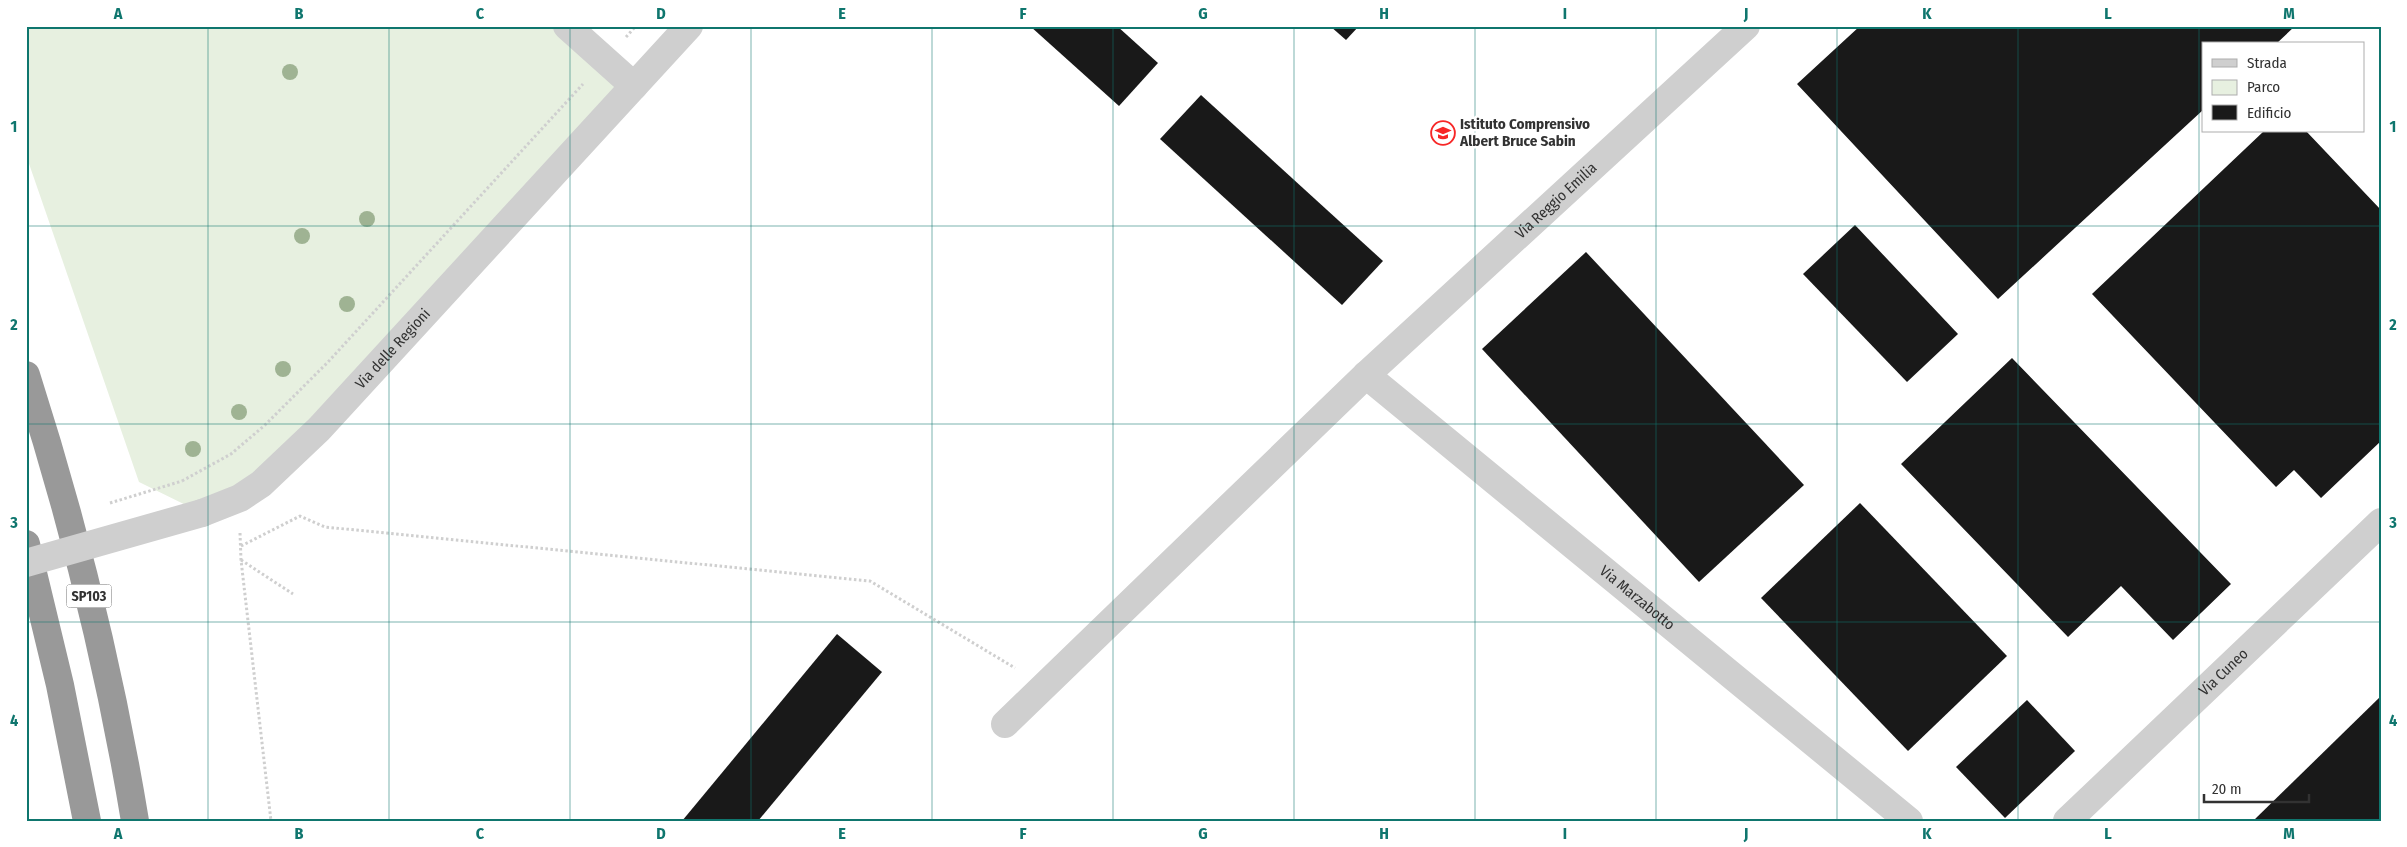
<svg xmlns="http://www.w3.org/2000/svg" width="2407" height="847" font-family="'Fira Sans Condensed',sans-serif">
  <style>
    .green { fill: #e7f0e0 }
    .building { fill: #191919 }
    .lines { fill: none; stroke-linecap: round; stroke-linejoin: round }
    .path { stroke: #cfcfcf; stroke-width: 3; stroke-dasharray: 2.5 2.5; stroke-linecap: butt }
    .minor { stroke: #cfcfcf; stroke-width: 28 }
    .highway { stroke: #999; stroke-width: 28 }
    .path-bridge { stroke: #cfcfcf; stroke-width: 3; stroke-dasharray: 2.5 2.5; stroke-linecap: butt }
    .minor-bridge { stroke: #cfcfcf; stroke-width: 28 }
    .tree { fill: #9fb393 }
    .grid { fill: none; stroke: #0f766e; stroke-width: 1; stroke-opacity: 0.55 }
    .labels { text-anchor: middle; stroke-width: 5; stroke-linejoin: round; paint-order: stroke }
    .shield { fill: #fff; stroke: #707070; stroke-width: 1 }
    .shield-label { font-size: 14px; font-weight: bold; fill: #323232 }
    .poi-label { font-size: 15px; font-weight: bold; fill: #323232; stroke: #fff; text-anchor: start }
    .street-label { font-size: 15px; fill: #323232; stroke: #fff }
    .neatline { fill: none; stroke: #0f766e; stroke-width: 2 }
    .grid-label { font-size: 16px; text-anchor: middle; font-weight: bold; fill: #0f766e }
  </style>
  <rect width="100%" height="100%" fill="#fff"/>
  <polygon class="green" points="26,26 567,26 634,86 281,470 202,513 139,482 26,155"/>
  <g class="building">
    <polygon points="1030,26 1117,26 1158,63 1119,106"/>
    <polygon points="1330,26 1359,26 1346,40"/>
    <polygon points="1860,26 2295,26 2276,44 2203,44 2203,110 1998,299 1797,84"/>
    <polygon points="1201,95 1383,261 1342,305 1160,139"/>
    <polygon points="2264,131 2306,131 2381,210 2381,441 2321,498 2294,470 2276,487 2092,294"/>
    <polygon points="1855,225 1958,334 1907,382 1803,274"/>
    <polygon points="1586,252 1804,485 1699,582 1482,349"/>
    <polygon points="2012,358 2231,584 2173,640 2121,586 2068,637 1901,464"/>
    <polygon points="1860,503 2007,656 1908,751 1761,598"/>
    <polygon points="837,634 882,672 758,821 682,821"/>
    <polygon points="2381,696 2381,821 2253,821"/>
    <polygon points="2027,700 2075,751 2005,818 1956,767"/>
  </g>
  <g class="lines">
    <g class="path">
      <polyline points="626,37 636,26"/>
      <polyline points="182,481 231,454 265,425 328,362 583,84"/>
      <polyline points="240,533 241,560 271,821"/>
      <polyline points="241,546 300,516 325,527 870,581 1015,668"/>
      <polyline points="241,560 293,594"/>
    </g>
    <g class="minor">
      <polyline points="567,26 634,86"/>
      <path id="s1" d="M1366,375l543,446"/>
      <path id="s2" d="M202,513l38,-15 21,-14 58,-55 370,-403"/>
      <path id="s3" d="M1005,724l361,-349 380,-349"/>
      <path id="s4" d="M2067,821l314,-299"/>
    </g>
    <g class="highway">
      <path d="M26,375c47,146 84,295 109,446"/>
      <polyline points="26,544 60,685 87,821"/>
    </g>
    <polyline class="path-bridge" points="110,503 182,481"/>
    <polyline class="minor-bridge" points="26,563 202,513"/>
  </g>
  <g class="tree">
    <circle cx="290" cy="72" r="8"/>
    <circle cx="367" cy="219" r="8"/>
    <circle cx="302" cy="236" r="8"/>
    <circle cx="347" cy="304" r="8"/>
    <circle cx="283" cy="369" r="8"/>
    <circle cx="239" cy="412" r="8"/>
    <circle cx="193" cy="449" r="8"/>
  </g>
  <path class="grid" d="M208,26v795M389,26v795M570,26v795M751,26v795M932,26v795M1113,26v795M1294,26v795M1475,26v795M1656,26v795M1837,26v795M2018,26v795M2199,26v795M26,226h2355M26,424h2355M26,622h2355"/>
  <defs>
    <g id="school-ring" transform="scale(1.25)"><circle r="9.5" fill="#fff" stroke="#f72727" stroke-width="1.5"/><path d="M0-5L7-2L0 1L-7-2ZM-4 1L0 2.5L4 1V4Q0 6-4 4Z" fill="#f72727"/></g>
  </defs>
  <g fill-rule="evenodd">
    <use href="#school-ring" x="1443" y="133"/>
  </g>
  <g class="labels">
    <rect class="shield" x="66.5" y="584.5" width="45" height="23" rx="4"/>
    <g class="shield-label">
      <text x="89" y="601">SP103</text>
    </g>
    <g class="poi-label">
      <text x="1460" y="129">Istituto Comprensivo<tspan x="1460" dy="17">Albert Bruce Sabin</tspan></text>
    </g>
    <g class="street-label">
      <text dy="5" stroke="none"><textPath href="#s3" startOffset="760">Via Reggio Emilia</textPath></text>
      <text dy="5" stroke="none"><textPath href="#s2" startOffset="255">Via delle Regioni</textPath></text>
      <text dy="5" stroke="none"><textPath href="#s1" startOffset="351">Via Marzabotto</textPath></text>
      <text dy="5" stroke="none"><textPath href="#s4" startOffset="216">Via Cuneo</textPath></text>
    </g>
  </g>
  <rect width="2407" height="847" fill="none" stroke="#ffffff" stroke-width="55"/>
  <rect x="2202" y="42" width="162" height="90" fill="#ffffff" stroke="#adadad"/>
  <rect x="2212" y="59" width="25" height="8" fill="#cfcfcf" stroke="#adadad"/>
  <text x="2247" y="68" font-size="15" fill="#323232">Strada</text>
  <rect x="2212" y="80" width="25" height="15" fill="#e7f0e0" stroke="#adadad"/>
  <text x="2247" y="92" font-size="15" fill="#323232">Parco</text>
  <rect x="2212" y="105" width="25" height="15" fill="#191919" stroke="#adadad"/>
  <text x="2247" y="118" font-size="15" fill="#323232">Edificio</text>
  <path d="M2204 794v8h105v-8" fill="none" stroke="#323232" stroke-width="2.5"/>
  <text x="2212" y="794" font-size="15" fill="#323232" stroke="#ffffff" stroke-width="4" paint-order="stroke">20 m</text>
  <rect x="28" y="28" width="2352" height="792" class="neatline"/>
  <g class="grid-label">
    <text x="118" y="19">A</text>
    <text x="299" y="19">B</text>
    <text x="480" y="19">C</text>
    <text x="661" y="19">D</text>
    <text x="842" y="19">E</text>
    <text x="1023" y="19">F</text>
    <text x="1203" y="19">G</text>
    <text x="1384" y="19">H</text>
    <text x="1565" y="19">I</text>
    <text x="1746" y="19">J</text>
    <text x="1927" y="19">K</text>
    <text x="2108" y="19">L</text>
    <text x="2289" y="19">M</text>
    <text x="14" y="132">1</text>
    <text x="2393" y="132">1</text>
    <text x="14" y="330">2</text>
    <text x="2393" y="330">2</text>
    <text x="14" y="528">3</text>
    <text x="2393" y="528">3</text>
    <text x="14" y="726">4</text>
    <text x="2393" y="726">4</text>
    <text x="118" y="839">A</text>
    <text x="299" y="839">B</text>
    <text x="480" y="839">C</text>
    <text x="661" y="839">D</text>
    <text x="842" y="839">E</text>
    <text x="1023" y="839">F</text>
    <text x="1203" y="839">G</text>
    <text x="1384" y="839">H</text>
    <text x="1565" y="839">I</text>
    <text x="1746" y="839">J</text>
    <text x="1927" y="839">K</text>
    <text x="2108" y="839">L</text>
    <text x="2289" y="839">M</text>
  </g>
</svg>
